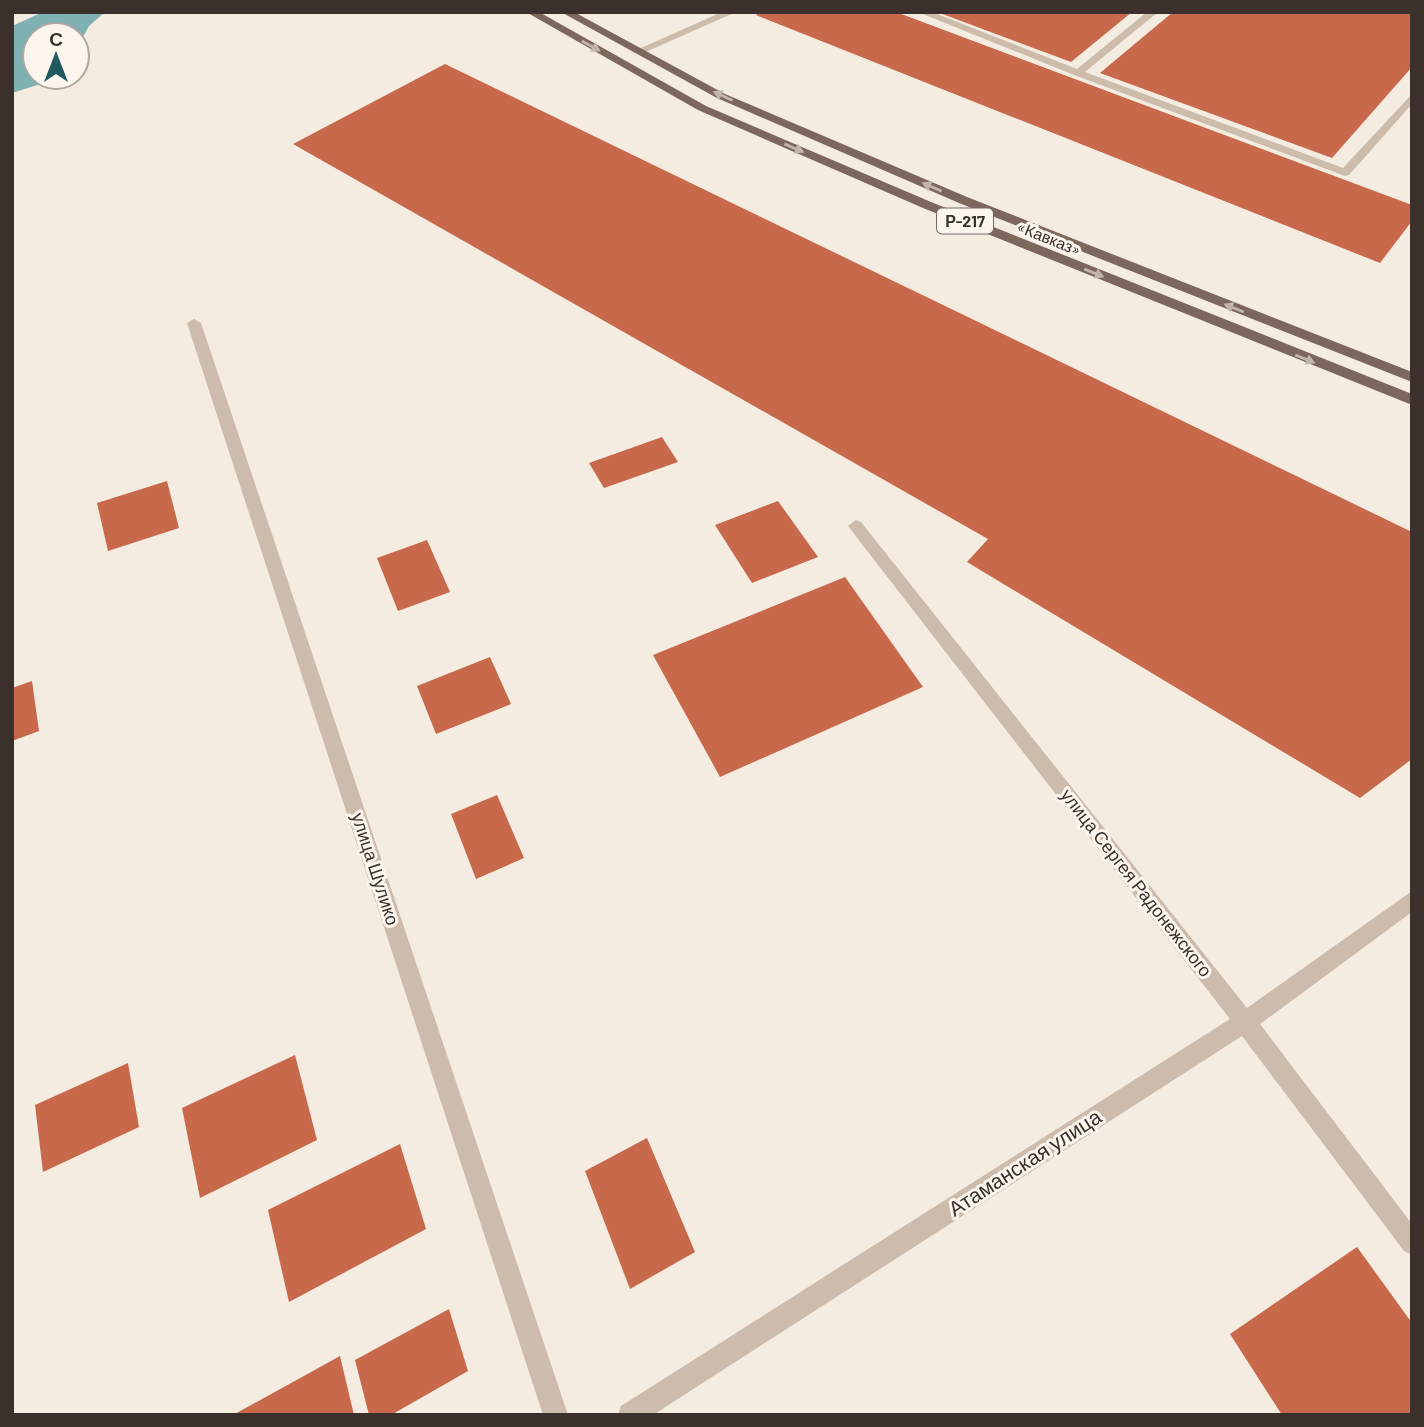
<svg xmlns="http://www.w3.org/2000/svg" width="1424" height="1427" font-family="Barlow,sans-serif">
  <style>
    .water { fill: #7fb0b2 }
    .building { fill: #c8694b }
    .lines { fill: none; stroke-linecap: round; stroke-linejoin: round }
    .minor { fill: #cdbbac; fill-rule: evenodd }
    .major { fill: #7d675c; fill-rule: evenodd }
    .oneway { fill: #c2b5ac }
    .labels { text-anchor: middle; stroke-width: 6; stroke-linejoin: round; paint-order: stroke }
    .shield { fill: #fbf5ee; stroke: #756b66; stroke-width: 2 }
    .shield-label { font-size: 16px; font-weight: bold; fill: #3b302b }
    .far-street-label { font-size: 16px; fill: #3b302b; stroke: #fbf5ee }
    .street-label { font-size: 18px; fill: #3b302b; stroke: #fbf5ee }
    .near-street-label { font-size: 21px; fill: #3b302b; stroke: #fbf5ee }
  </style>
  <rect width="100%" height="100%" fill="#f4ebe1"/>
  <polygon class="water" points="43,12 105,12 89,26 77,48 77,35 35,35 35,77 53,77 50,81 12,93 12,26"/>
  <g class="building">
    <polygon points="760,12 896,12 1412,205 1412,221 1380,263 756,15"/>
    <polygon points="937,12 1132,12 1071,62"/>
    <polygon points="1173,12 1412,12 1412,67 1332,158 1100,73"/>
    <polygon points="445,64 1412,532 1412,759 1360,798 967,562 988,539 293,144"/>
    <polygon points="662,437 678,462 604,488 589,463"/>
    <polygon points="167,481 179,528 108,551 97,503"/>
    <polygon points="778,501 818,557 752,583 715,525"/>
    <polygon points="427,540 450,592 398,611 377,558"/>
    <polygon points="845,577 923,687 720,777 653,655"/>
    <polygon points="490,657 511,704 436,734 417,686"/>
    <polygon points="32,681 39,731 12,741 12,688"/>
    <polygon points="497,795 524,858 476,879 451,814"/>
    <polygon points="295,1055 317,1140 200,1198 182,1108"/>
    <polygon points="128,1063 139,1127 43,1172 35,1105"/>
    <polygon points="647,1138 695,1252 630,1289 585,1171"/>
    <polygon points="400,1144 426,1229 289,1302 268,1210"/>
    <polygon points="1357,1247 1412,1323 1412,1415 1282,1415 1230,1334"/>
    <polygon points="449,1309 468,1371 391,1415 369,1415 355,1360"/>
    <polygon points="340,1356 354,1415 233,1415"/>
  </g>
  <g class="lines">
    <g class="minor">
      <polygon points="722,12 736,12 641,54 632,52"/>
      <polygon points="918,12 932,12 1077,69 1147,12 1158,12 1085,72 1343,168 1412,94 1412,104 1349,175 1345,176 1074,75"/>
      <polygon points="194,319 201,323 568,1415 543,1415 187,323"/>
      <polygon points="856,520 861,522 1247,1008 1412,891 1412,912 1260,1024 1412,1224 1412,1255 1404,1251 1242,1036 653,1415 618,1415 621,1406 1230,1019 851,530 848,526"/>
    </g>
    <g class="major">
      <polygon points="526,12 539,12 706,106 931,202 1412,394 1412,405 923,208 698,110"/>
      <polygon points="561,12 574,12 725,94 967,197 1412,372 1412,382 959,203 717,98"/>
    </g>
  </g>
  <defs><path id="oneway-solid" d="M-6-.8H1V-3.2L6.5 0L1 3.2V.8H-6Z" transform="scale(1.75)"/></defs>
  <g class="oneway">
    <use href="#oneway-solid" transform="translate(591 46) rotate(29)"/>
    <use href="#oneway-solid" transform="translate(723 96) rotate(-155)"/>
    <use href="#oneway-solid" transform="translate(794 148) rotate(23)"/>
    <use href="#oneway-solid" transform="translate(932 187) rotate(-157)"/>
    <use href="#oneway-solid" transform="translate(1094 273) rotate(22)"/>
    <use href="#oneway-solid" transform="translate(1234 308) rotate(-158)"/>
    <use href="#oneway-solid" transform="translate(1305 359) rotate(22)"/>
  </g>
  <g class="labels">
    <rect class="shield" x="937" y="208.5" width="56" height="25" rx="5"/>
    <g class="shield-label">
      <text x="965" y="227">Р-217</text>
    </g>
    <g class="far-street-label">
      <text transform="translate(1049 238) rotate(22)" y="6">«Кавказ»</text>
    </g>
    <g class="street-label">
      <text transform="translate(375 869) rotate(72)" y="6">улица Шулико</text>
      <text transform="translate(1136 883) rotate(52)" y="6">улица Сергея Радонежского</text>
    </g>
    <g class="near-street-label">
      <text transform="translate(1025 1163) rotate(-33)" y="7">Атаманская улица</text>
    </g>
  </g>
  <rect width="1424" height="1427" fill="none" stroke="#3b302b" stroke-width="28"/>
  <g transform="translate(56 56)"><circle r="33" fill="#fbf5ee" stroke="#aea6a0" stroke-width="2"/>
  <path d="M0-5L12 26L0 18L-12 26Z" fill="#1f5a5e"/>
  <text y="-10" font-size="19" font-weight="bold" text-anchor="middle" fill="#3b302b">С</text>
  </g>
</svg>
